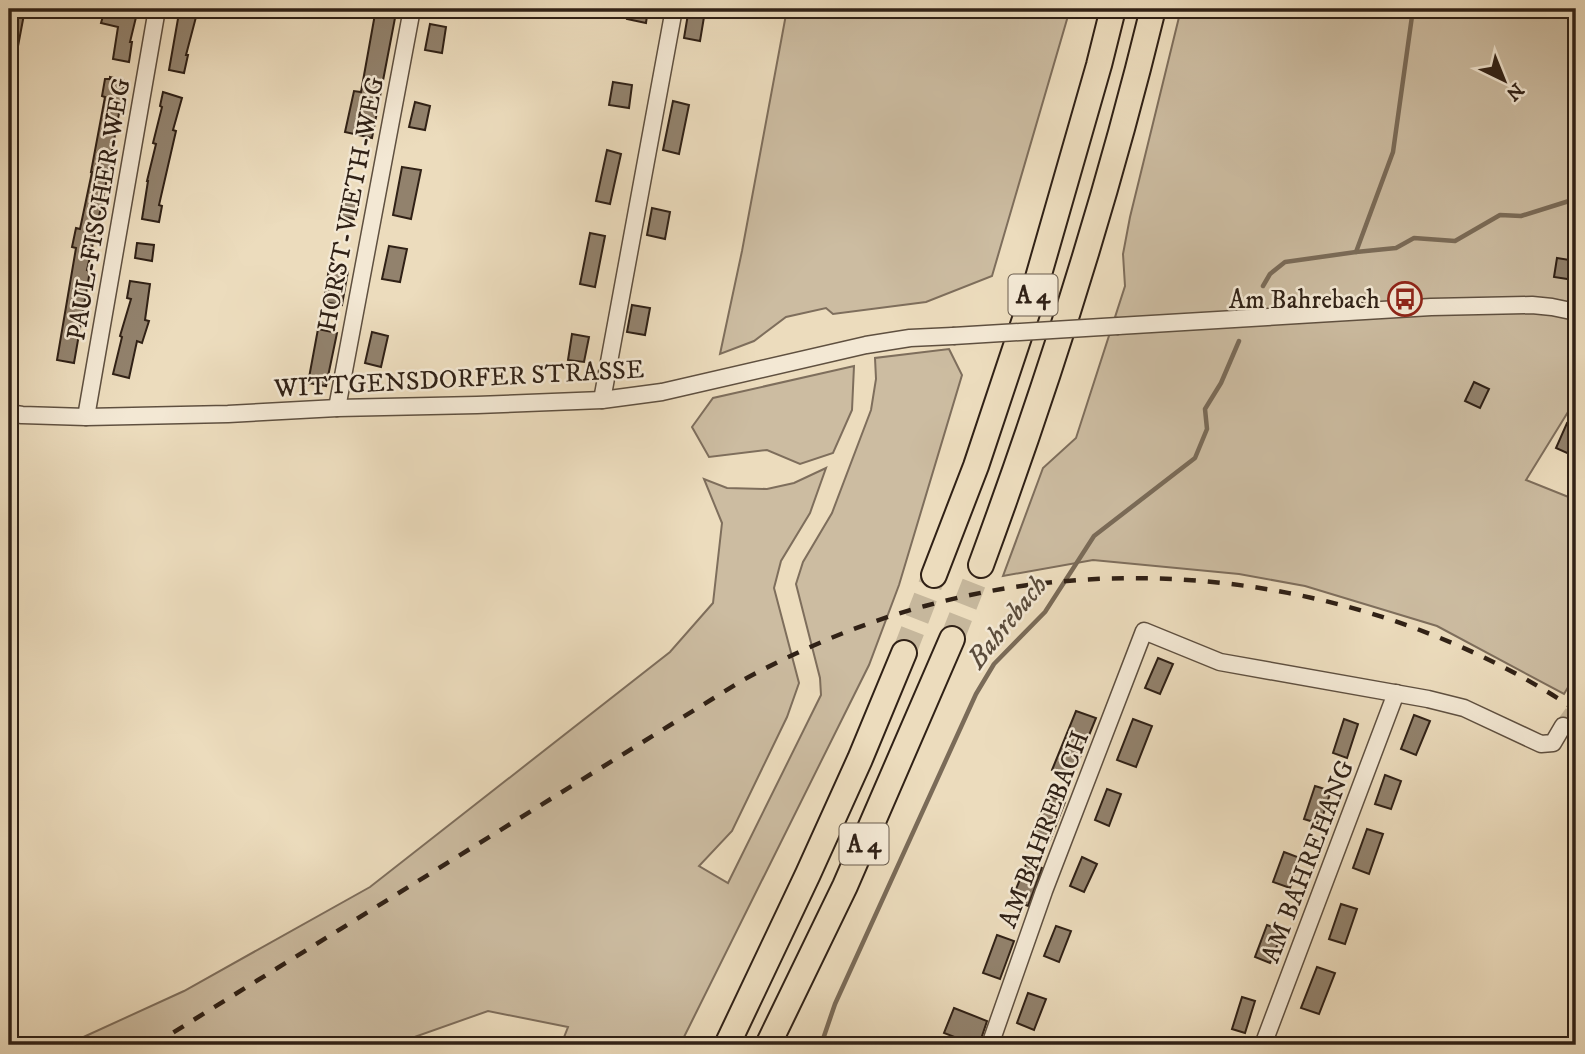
<svg xmlns="http://www.w3.org/2000/svg" width="1585" height="1054" font-family="'IM FELL DW Pica',serif">
  <style>
    .green { fill: #ccbca1; stroke: #7e6e5c; stroke-width: 2 }
    .lines { fill: none; stroke-linecap: round; stroke-linejoin: round }
    .stream { stroke: #7a6b58; stroke-width: 4.5 }
    .building { fill: #92826d; stroke: #302116; stroke-width: 2 }
    .minor-tunnel { stroke: #c6b79c; stroke-width: 16; stroke-dasharray: 16 8; stroke-linecap: butt }
    .highway-tunnel { stroke: #c6b79c; stroke-width: 24; stroke-dasharray: 24 12; stroke-linecap: butt }
    .minor-casing { stroke: #5f5040; stroke-width: 19 }
    .highway-casing { stroke: #302116; stroke-width: 28 }
    .minor { stroke: #f3e8d4; stroke-width: 16 }
    .highway { stroke: #ecdcbd; stroke-width: 24 }
    .rail { stroke: #302116; stroke-width: 4.5; stroke-dasharray: 12 12; stroke-linecap: butt }
    .minor-bridge-casing { stroke: #5f5040; stroke-width: 19; stroke-linecap: butt }
    .minor-bridge { stroke: #f3e8d4; stroke-width: 16 }
    .labels { text-anchor: middle; stroke-width: 5; stroke-linejoin: round; paint-order: stroke }
    .shield { fill: #f3e8d4; stroke: #6a5d4f; stroke-width: 2 }
    .shield-label { font-size: 24px; font-weight: bold; fill: #302116 }
    .street-label { font-size: 26px; fill: #302116; stroke: #f3e8d4 }
    .poi-label { font-size: 26px; fill: #302116; stroke: #f3e8d4; text-anchor: end }
    .water-label { font-size: 28px; font-style: italic; fill: #5b4c3c; stroke: #f3e8d4 }
  </style>
  <rect width="100%" height="100%" fill="#ecdcbd"/>
  <filter id="stains"><feTurbulence type="fractalNoise" baseFrequency=".00286" numOctaves="4"/><feColorMatrix values="0 0 0 0 .2 0 0 0 0 .09 0 0 0 0 .02 0 0 0 .5 -.17"/></filter>
  <radialGradient id="worn" r=".72"><stop offset=".6" stop-color="#630" stop-opacity="0"/><stop offset="1" stop-color="#630" stop-opacity=".3"/></radialGradient>
  <g class="green">
    <polygon points="787,9 1070,9 992,276 926,302 833,314 826,308 786,317 754,341 720,354 742,251"/>
    <polygon points="1181,9 1576,9 1576,399 1526,480 1576,500 1576,674 1564,694 1437,626 1305,586 1239,574 1093,560 1003,576 1043,468 1076,438 1125,286 1123,254 1130,217"/>
    <polygon points="949,349 962,375 899,585 869,665 680,1045 561,1045 568,1027 488,1011 392,1045 66,1045 184,991 370,887 670,652 713,603 722,523 704,479 727,488 767,489 794,483 826,468 810,513 781,561 774,588 799,683 787,717 732,831 699,866 728,883 821,695 820,678 796,584 803,562 832,513 871,410 876,379 875,358"/>
    <polygon points="854,366 852,410 833,453 800,464 767,450 709,457 692,427 713,398"/>
  </g>
  <g class="lines">
    <g class="stream">
      <polyline points="1356,252 1393,152 1413,9"/>
      <polyline points="1263,286 1270,274 1285,262 1356,252 1396,248 1414,238 1455,241 1500,215 1521,216 1569,201 1576,205"/>
      <polyline points="821,1045 835,1004 976,694 994,664 1045,612 1094,536 1195,458 1207,429 1205,409 1221,383 1239,341"/>
    </g>
  </g>
  <g class="building">
    <polygon points="9,9 25,9 15,62 9,61"/>
    <polygon points="105,9 138,9 130,42 132,42 129,62 113,59 118,27 101,23"/>
    <polygon points="629,9 648,9 646,23 627,19"/>
    <polygon points="179,13 196,17 186,55 188,55 184,73 169,70"/>
    <polygon points="375,14 395,18 372,138 345,132 354,91 361,92"/>
    <polygon points="688,14 704,17 700,41 684,38"/>
    <polygon points="430,24 446,27 442,53 425,50"/>
    <polygon points="110,77 125,81 104,194 87,270 90,271 74,363 57,360 76,248 72,247 76,228 80,229 92,172 91,172 105,97 102,96 105,79 110,79"/>
    <polygon points="613,82 632,85 629,108 609,105"/>
    <polygon points="163,92 182,98 173,130 176,131 159,205 162,206 159,222 142,219 148,181 147,181 156,144 153,143 162,107 160,106"/>
    <polygon points="673,101 689,105 679,154 663,150"/>
    <polygon points="415,102 430,106 425,130 409,127"/>
    <polygon points="607,150 621,154 610,204 596,201"/>
    <polygon points="402,167 421,170 411,219 393,215"/>
    <polygon points="344,190 360,194 354,219 338,216"/>
    <polygon points="652,208 670,212 665,239 647,235"/>
    <polygon points="590,233 605,236 595,287 580,284"/>
    <polygon points="137,243 154,245 152,261 135,258"/>
    <polygon points="389,246 407,249 400,282 382,279"/>
    <polygon points="1557,258 1576,261 1574,280 1554,277"/>
    <polygon points="329,268 348,271 342,305 324,302"/>
    <polygon points="130,281 150,284 145,320 149,321 142,343 137,341 129,378 113,374 122,337 120,336 131,299 127,298"/>
    <polygon points="632,305 650,308 645,335 627,332"/>
    <polygon points="318,329 337,333 326,386 308,383"/>
    <polygon points="372,332 388,336 381,367 365,363"/>
    <polygon points="572,334 589,337 584,362 568,360"/>
    <polygon points="1474,382 1489,389 1480,408 1465,401"/>
    <polygon points="1567,423 1576,427 1576,457 1556,448"/>
    <polygon points="1158,658 1173,664 1160,694 1145,688"/>
    <polygon points="1076,711 1096,718 1072,777 1052,770"/>
    <polygon points="1414,715 1430,721 1416,755 1401,749"/>
    <polygon points="1133,719 1152,726 1136,767 1117,760"/>
    <polygon points="1344,719 1358,724 1347,758 1333,753"/>
    <polygon points="1385,775 1401,781 1391,809 1375,804"/>
    <polygon points="1315,786 1331,791 1320,824 1304,819"/>
    <polygon points="1107,789 1121,794 1109,826 1095,820"/>
    <polygon points="1048,795 1065,802 1050,840 1033,833"/>
    <polygon points="1367,829 1383,834 1369,874 1353,868"/>
    <polygon points="1284,852 1300,858 1290,888 1273,882"/>
    <polygon points="1082,857 1097,864 1084,892 1070,886"/>
    <polygon points="1027,862 1042,868 1028,906 1012,899"/>
    <polygon points="1341,904 1357,909 1345,944 1329,939"/>
    <polygon points="1267,925 1283,931 1270,963 1255,957"/>
    <polygon points="1056,926 1071,931 1059,962 1044,956"/>
    <polygon points="997,935 1014,941 1000,979 983,973"/>
    <polygon points="1317,967 1335,973 1319,1014 1301,1008"/>
    <polygon points="1028,993 1046,999 1034,1030 1017,1023"/>
    <polygon points="1242,997 1255,1001 1245,1033 1232,1029"/>
    <polygon points="954,1008 987,1021 979,1045 975,1045 944,1033"/>
  </g>
  <g class="lines">
    <polyline class="minor-tunnel" points="1563,726 1576,708"/>
    <g class="highway-tunnel">
      <polyline points="952,639 981,565"/>
      <polyline points="904,653 934,575"/>
    </g>
    <g class="minor-casing">
      <g id="minor">
        <polyline points="1118,326 1431,307 1532,305 1552,307 1576,312"/>
        <polyline points="602,400 674,9"/>
        <polyline points="337,408 412,9"/>
        <polyline points="9,413 22,415 86,417 228,414 337,408 477,405 602,400 662,392 866,345 910,338 953,336"/>
        <polyline points="86,417 157,9"/>
        <polyline points="990,1045 1044,891 1144,631 1220,662 1428,699 1464,708 1541,744 1553,743 1563,726"/>
        <polyline points="1263,1045 1396,693"/>
      </g>
    </g>
    <g class="highway-casing">
      <g id="highway">
        <path d="M981,565c67,-182 126,-367 172,-556"/>
        <polyline points="934,575 976,466 1033,295 1099,65 1113,9"/>
        <polyline points="727,1045 808,874 860,759 904,653"/>
        <polyline points="768,1045 845,886 952,639"/>
      </g>
    </g>
    <use href="#minor" class="minor"/>
    <use href="#highway" class="highway"/>
    <path class="rail" d="M153,1045l590,-365c58,-31 118,-57 182,-74 217,-60 463,-22 651,104"/>
    <g class="minor-bridge-casing">
      <polyline id="minor-bridge" points="953,336 1118,326"/>
    </g>
    <use href="#minor-bridge" class="minor-bridge"/>
  </g>
  <defs>
    <g id="bus-ring" transform="scale(1.75)"><circle r="9.5" fill="#f3e8d4" stroke="#8f2418" stroke-width="1.5"/><path d="M-5-6H5V4H4V6H2V4H-2V6H-4V4H-5ZM-3.5-4V0h7V-4ZM-3.5 1.2v1.5H-2V1.2ZM2 1.2v1.5H3.5V1.2Z" fill="#8f2418"/></g>
  </defs>
  <g fill-rule="evenodd">
    <use href="#bus-ring" x="1405" y="299"/>
  </g>
  <g class="labels">
    <g class="shield">
      <rect x="1008.5" y="274.5" width="49" height="41" rx="5"/>
      <rect x="839.5" y="823.5" width="49" height="41" rx="5"/>
    </g>
    <g class="shield-label">
      <text x="1033" y="303">A 4</text>
      <text x="864" y="852">A 4</text>
    </g>
    <g class="street-label">
      <text transform="translate(350 204) rotate(-79)" y="9">HORST-VIETH-WEG</text>
      <text transform="translate(98 209) rotate(-80)" y="9">PAUL-FISCHER-WEG</text>
      <text transform="translate(459 378) rotate(-3)" y="9">WITTGENSDORFER STRASSE</text>
      <text transform="translate(1043 829) rotate(-69)" y="9">AM BAHREBACH</text>
      <text transform="translate(1307 861) rotate(-69)" y="9">AM BAHREHANG</text>
    </g>
    <g class="poi-label">
      <text x="1380" y="308">Am Bahrebach</text>
    </g>
    <g class="water-label">
      <text transform="translate(1006 621) rotate(-51)" y="10">Bahrebach</text>
    </g>
  </g>
  <rect width="1585" height="1054" fill="none" stroke="#ecdcbd" stroke-width="35"/>
  <rect x="10" y="10" width="1564" height="1033" fill="none" stroke="#302116" stroke-width="3.5"/>
  <rect x="18" y="18" width="1550" height="1019" fill="none" stroke="#302116" stroke-width="2"/>
  <g transform="translate(1504 80) rotate(137)" stroke="#f3e8d4" stroke-width="5" paint-order="stroke">
  <path d="M0-5L12 26L0 18L-12 26Z" fill="#302116"/>
  <text y="-10" font-size="19" font-weight="bold" text-anchor="middle" fill="#302116">N</text>
  </g>
  <rect width="100%" height="100%" filter="url(#stains)"/>
  <rect width="100%" height="100%" fill="url(#worn)"/>
</svg>
